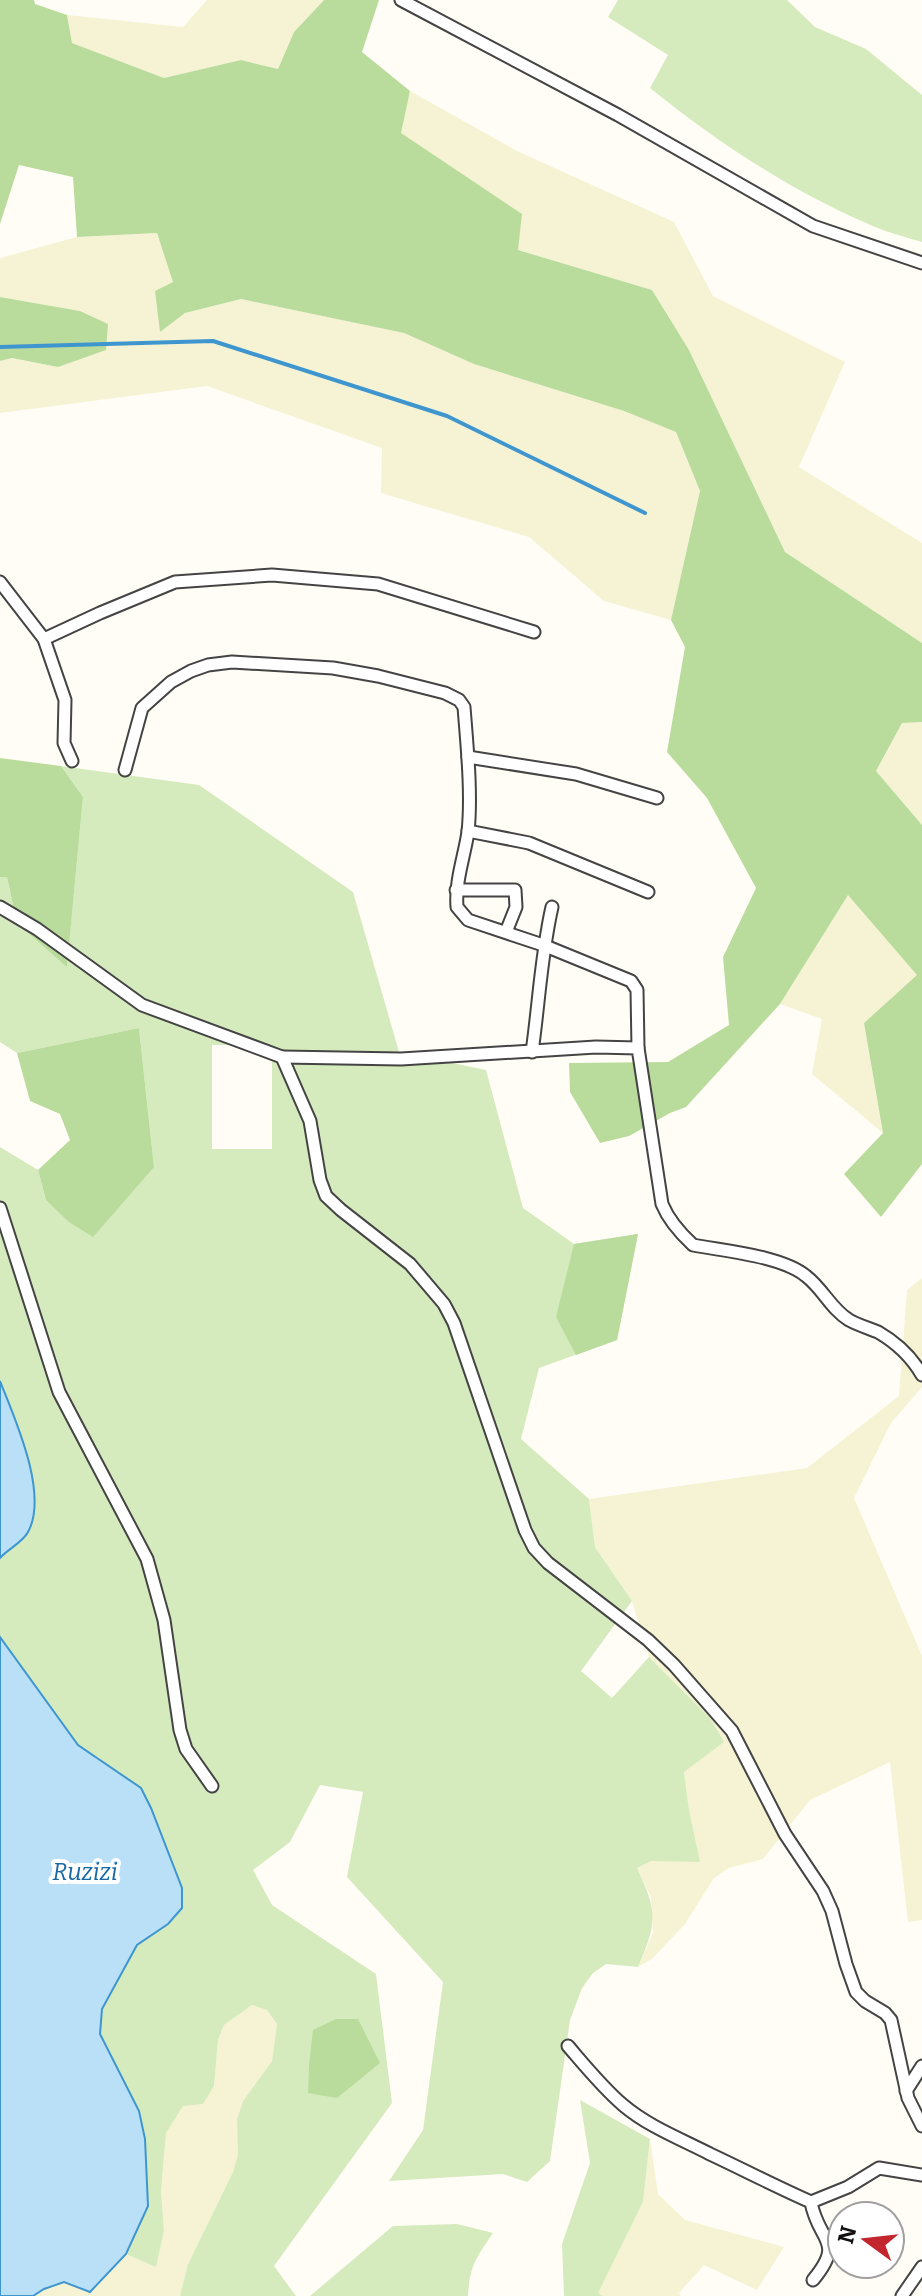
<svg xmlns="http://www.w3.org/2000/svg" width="922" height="2296" font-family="Bitter,serif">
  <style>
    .farmland { fill: #f6f3d4 }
    .green { fill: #d5ebbd; fill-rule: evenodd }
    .forest { fill: #b9dc9c }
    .water { fill: #b9e0f7; stroke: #3f96cf; stroke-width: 2 }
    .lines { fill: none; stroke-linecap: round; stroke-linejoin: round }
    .stream { stroke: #3f96cf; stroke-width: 4 }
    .minor-casing { stroke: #444; stroke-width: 15 }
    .minor { stroke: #fff; stroke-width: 11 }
    .labels { text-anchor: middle; stroke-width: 8; stroke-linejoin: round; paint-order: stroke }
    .water-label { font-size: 24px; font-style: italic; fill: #1768a6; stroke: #fff }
  </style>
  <rect width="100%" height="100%" fill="#fffdf5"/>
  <g class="farmland">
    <polygon points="207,0 324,0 294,32 278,69 241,60 164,78 72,43 67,15 183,27"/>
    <polygon points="410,91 517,151 674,222 713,296 845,362 799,467 922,543 922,643 785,552 689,350 652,290 518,250 400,133"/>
    <polygon points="157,233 185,313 241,299 404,333 474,364 624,411 676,432 700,491 671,620 604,601 529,537 381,493 382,448 207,386 0,413 0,361 12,358 58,367 80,311 0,297 0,258 77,237"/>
    <polygon points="922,722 922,825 876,771 902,723"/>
    <polygon points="848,894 918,975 864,1023 883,1133 812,1074 822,1019 780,1004"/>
    <polygon points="922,1278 922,1387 891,1423 854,1498 922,1656 922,1920 908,1922 890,1762 810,1800 763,1859 729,1868 714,1878 685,1924 652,1959 638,1967 653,1933 651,1897 637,1868 651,1861 689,1810 684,1771 710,1718 649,1657 632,1601 595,1547 589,1499 807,1468 899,1396 907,1290"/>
    <polygon points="252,2005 267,2010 277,2024 272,2061 243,2101 237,2119 239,2155 233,2172 188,2264 180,2296 33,2296 44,2289 64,2282 90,2291 126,2254 156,2266 164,2231 161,2191 166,2133 183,2105 214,2086 218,2040 224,2025"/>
    <polygon points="650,2139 658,2194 685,2220 784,2247 757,2290 704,2265 679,2293 681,2296 603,2296 597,2293 643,2202"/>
  </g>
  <g class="green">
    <path d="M618,0h169l28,27 51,22 56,46v147c-16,-5 -32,-9 -47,-15 -81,-34 -157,-84 -225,-139l18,-33 -60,-38z"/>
    <path d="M61,766l138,19 154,107 46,160 87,18 37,138 51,36 64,-10 -21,106 -78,28 -18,71 68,60 6,48 37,54 -51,70 31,27 37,-41 61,61 14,24 -40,30 5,38 11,52 -49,-1 -14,7c21,44 20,55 1,99l-32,-3 -13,9 -11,15 -12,32 -20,141 -23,21 -24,-8 -114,7 34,-51 20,-148 -96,-105 16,-85 -43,-7 -30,57 -37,28 19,35 104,69 16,129 -118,163 22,30h-116l8,-32 45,-92 5,-17 -1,-36 6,-18 29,-40 5,-37 -10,-14 -15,-5 -28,20 -6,15 -4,46 -11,18 -20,2 -17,27 -5,58 3,40 -8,36 -30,-13 22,-48 -3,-67 -6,-28 -39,-77 2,-25 35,-64 13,-10 32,-47 -31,-80 -52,-50 -21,-13 -78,-108v-79l32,-87 -32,-90v-234l38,23 8,30 108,-33 -15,-139 -122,25 -17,-11v-165h7l10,46 50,42 16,-168zM212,1045h60v104h-60z"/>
    <polygon points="580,2100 650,2139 643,2202 598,2293 603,2296 564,2296 562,2244 590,2163"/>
    <path d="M457,2224l36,9c-17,25 -23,32 -25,63h-158l83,-70z"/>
  </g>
  <g class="forest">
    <polygon points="0,0 34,0 35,4 67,15 72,43 164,78 241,60 278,69 294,32 324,0 379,0 362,52 410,91 401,133 522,214 518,250 652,290 689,350 785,552 922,643 922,722 902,723 876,771 922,825 922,1164 881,1217 844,1174 883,1133 864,1023 917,975 848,895 780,1004 686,1107 670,1113 629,1136 600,1143 570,1092 569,1063 668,1062 729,1025 723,957 756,888 707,798 667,752 685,647 671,620 700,491 676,432 624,411 474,364 404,333 241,299 185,313 160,332 155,291 173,282 157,233 77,237 73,177 19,165 0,224"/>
    <polygon points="0,297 80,311 108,324 106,350 58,367 12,358 0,361"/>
    <polygon points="0,758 61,766 83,797 67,967 17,923 7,877 0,877"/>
    <polygon points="139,1028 154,1167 93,1237 69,1222 46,1200 38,1170 70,1140 60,1114 30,1101 17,1053"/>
    <polygon points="638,1234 617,1340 576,1355 556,1317 574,1244"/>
    <polygon points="336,2019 358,2019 380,2063 337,2098 308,2093 309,2065 313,2030"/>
  </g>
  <g class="water">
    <path d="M0,1381c15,38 49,113 28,151 -5,10 -20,17 -28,26z"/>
    <polygon points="0,1637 78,1745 141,1788 151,1808 182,1888 182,1908 168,1924 137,1945 102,2009 100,2034 139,2111 145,2139 148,2206 126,2254 90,2292 64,2282 44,2289 33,2296 0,2296"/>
  </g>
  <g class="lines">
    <polyline class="stream" points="0,347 213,341 447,416 645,513"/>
    <g class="minor-casing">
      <g id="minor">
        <polyline points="401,0 618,115 813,226 922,263"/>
        <polyline points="0,582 44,639 65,700 64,743 72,761"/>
        <polyline points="44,639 100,613 175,582 272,575 378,584 534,632"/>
        <polyline points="468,757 576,774 657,798"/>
        <path d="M125,770l17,-62 29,-26 20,-11 17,-6 24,-3 101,6 45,8 67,17 14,7 5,7c3,39 8,86 4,125 -4,26 -13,49 -11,75l11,13 75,25 88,36 6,9 1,58"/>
        <polyline points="468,831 529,843 648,892"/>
        <polyline points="456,890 515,890 516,907 506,932"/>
        <polyline points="0,907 37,929 142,1005 282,1057 310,1121 320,1180 326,1196 341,1210 410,1264 444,1304 454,1323 525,1530 534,1548 548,1563 648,1640 674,1665 732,1731 785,1834 823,1891 832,1911 846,1964 856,1992 865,2001 885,2013 891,2020 908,2098 922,2126"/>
        <path d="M532,1052c7,-49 9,-97 20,-145"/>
        <path d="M282,1057l119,2 195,-12 42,1 24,156c7,17 18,29 31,41 31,6 89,11 113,31 17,13 25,33 43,44 9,5 19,8 29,12 19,11 33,24 44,43"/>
        <polyline points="0,1208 59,1392 147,1559 164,1620 180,1730 186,1749 212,1786"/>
        <path d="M568,2046c18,21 35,42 55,59 26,22 58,34 87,49 34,16 67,33 101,48"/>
        <polyline points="906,2091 922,2066"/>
        <path d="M813,2280c33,-40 5,-38 -2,-78l37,-15 31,-19 43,7"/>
        <polyline points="902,2296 922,2267"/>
      </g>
    </g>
    <use href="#minor" class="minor"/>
  </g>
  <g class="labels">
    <g class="water-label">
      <text x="85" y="1880">Ruzizi</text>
    </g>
  </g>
  <g transform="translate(866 2240) rotate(285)"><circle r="38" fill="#ffffff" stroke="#a0a0a0" stroke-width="2"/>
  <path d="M0-6L14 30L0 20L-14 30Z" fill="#c4262e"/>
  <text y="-12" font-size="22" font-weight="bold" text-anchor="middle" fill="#111111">N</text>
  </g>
</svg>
